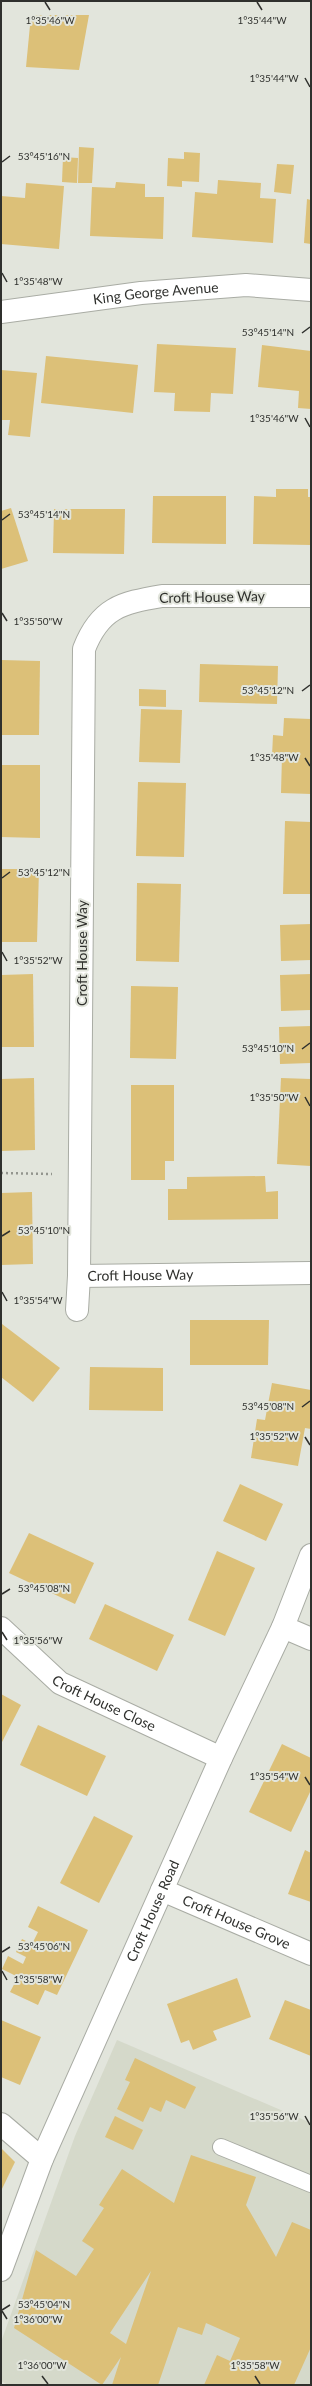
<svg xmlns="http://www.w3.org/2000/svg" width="312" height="2386" font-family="Lato,sans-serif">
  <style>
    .built { fill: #d5d9ca }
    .building { fill: #dcc078; fill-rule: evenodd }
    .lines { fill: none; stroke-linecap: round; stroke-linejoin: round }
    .service-casing { stroke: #a9aca4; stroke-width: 18 }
    .minor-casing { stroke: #a9aca4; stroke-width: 24 }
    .path { stroke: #93958e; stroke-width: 2.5; stroke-dasharray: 2 3; stroke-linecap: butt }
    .service { stroke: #fff; stroke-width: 16 }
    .minor { stroke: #fff; stroke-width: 22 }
    .ticks { fill: none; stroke: #2f302d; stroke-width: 1.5 }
    .labels { text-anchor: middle; stroke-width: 4; stroke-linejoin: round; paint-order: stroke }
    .street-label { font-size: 14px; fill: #2f302d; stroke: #e2e5dc }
    .ticks-label { font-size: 10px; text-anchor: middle; fill: #2f302d; stroke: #e2e5dc; stroke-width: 4; stroke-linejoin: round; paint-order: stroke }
  </style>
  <rect width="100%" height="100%" fill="#e2e5dc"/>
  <polygon class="built" points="117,2040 311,2123 311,2385 8,2385 1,2381 1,2342 75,2136"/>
  <g class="building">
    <polygon points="31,15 89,15 79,70 26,67"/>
    <polygon points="79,147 94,148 92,183 78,183"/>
    <polygon points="184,152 200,153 199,182 182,181 182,187 167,186 168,158 184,159"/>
    <polygon points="63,157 78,158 77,183 62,182"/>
    <polygon points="277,164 294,165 291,194 274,192"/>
    <polygon points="218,180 261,183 260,198 276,199 273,243 192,237 195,192 217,194"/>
    <polygon points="116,182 145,184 145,197 164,197 163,239 90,236 92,187 115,188"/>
    <polygon points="26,183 64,186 59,249 1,244 1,196 25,198"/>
    <polygon points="307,199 311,200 311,244 304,243"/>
    <polygon points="157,344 236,348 233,394 211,393 210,412 174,411 175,393 154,392"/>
    <polygon points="262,345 311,351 311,409 298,408 299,391 258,387"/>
    <polygon points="46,356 138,365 133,413 41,403"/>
    <polygon points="1,370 37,373 30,437 8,435 10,420 1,420"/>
    <polygon points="276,489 308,489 308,497 311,497 311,545 253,544 254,496 276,497"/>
    <polygon points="153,496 226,496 226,544 152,543"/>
    <polygon points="11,508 28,561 1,569 1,511"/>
    <polygon points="54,509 125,509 124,554 53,553"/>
    <polygon points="1,660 40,661 39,735 1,735"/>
    <polygon points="200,664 278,666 277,704 199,702"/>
    <polygon points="139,689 166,690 166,707 139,706"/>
    <polygon points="141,709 182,710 180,763 139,762"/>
    <polygon points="284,718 311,719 311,794 281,793 282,756 272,756 273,735 283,736"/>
    <polygon points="1,765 40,765 40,838 1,837"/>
    <polygon points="138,782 186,783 184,857 136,856"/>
    <polygon points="285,821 311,822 311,894 283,894"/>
    <polygon points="1,869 39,869 37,942 1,942"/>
    <polygon points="137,883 181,884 179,962 136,961"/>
    <polygon points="311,924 311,960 281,961 280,925"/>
    <polygon points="33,974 34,1047 1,1047 1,975"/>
    <polygon points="311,974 311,1010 281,1011 280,975"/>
    <polygon points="131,986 178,987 176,1059 130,1058"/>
    <polygon points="311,1026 311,1063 280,1064 279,1027"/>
    <polygon points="34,1078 35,1150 1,1151 1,1079"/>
    <polygon points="281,1078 311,1079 311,1166 277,1164"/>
    <polygon points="131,1085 174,1085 174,1161 165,1161 165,1180 131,1180"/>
    <polygon points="265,1176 266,1192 278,1191 278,1219 168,1220 168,1189 187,1189 187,1177"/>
    <polygon points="32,1192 33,1264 1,1265 1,1193"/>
    <polygon points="190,1320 269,1320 268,1365 190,1365"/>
    <polygon points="2,1324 60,1368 33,1402 1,1377"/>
    <polygon points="90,1367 163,1368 163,1411 89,1410"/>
    <polygon points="272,1383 311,1390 311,1429 305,1428 298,1466 251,1458 257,1419 265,1420"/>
    <polygon points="240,1484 283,1504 266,1541 223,1521"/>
    <polygon points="29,1533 94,1563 75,1604 9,1573"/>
    <polygon points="217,1551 255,1568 225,1636 188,1620"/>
    <polygon points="105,1604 174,1635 157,1671 89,1639"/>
    <polygon points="1,1694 21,1705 1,1744"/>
    <polygon points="38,1725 106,1756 87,1796 20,1765"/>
    <polygon points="282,1744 311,1758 311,1790 291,1832 249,1812"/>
    <polygon points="94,1816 133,1836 99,1903 60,1883"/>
    <polygon points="305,1850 311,1853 311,1902 288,1894"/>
    <polygon points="38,1906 88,1930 57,1995 45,1990 38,2005 10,1992 18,1977 2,1969 8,1956 23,1964 26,1957 16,1952 22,1939 32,1944 38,1932 28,1927"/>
    <polygon points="237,1978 251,2017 213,2031 217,2040 193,2050 189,2040 181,2043 167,2004"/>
    <polygon points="285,2000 311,2010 311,2056 269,2039"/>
    <polygon points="1,2020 41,2037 20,2085 1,2077"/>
    <polygon points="135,2058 196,2087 185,2109 166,2100 161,2112 150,2107 143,2122 117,2109 130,2082 125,2080"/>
    <polygon points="115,2116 143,2130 133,2150 105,2137"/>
    <polygon points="1,2148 15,2162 1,2191"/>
    <path d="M191,2155l65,22 -10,28 30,52 16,-35 19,8v117l-17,38h-90l13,-30 13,6 10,-23 -34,-15 -4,12 -24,-8 -20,58h-46l9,-28 -19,28 -88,-57 22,-78 40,26 18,-27 -12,-8 22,-33 -5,-3 23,-36 52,34zM151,2271l-25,73 -16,-11z"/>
  </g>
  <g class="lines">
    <g class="service-casing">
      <polyline id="service" points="221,2147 311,2184"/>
    </g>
    <g class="minor-casing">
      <g id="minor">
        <path id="s1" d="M1,312l140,-19 105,-8 65,5"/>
        <path id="s2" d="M311,596h-149c-41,7 -62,12 -78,53l-5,627 232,-3"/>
        <polyline points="77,1310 79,1276"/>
        <polyline points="283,1627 311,1639"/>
        <path id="s3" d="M1,1628l59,55 161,75"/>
        <path id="s4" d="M162,1890l149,64"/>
        <polyline points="1,2124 42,2159"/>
        <path id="s5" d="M1,2270l41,-111 179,-401 62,-131 28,-72"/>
      </g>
    </g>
    <polyline class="path" points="1,1173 52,1174"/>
    <use href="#service" class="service"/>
    <use href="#minor" class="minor"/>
  </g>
  <path class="ticks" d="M45,2l5,8M257,2l5,8M305,78l5,9M2,162l8,-6M2,273l5,9M302,333l8,-6M305,418l5,9M2,520l8,-6M2,613l5,8M302,691l8,-6M305,758l5,8M2,878l8,-6M2,952l5,9M302,1049l8,-6M305,1097l5,9M2,1236l8,-5M2,1292l5,9M302,1407l8,-6M305,1437l5,8M2,1594l8,-5M2,1632l5,8M305,1777l5,8M2,1952l8,-5M2,1971l5,9M305,2116l5,9M2,2310l8,-5M2,2311l5,8M42,2376l6,8M255,2376l5,8"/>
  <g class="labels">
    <g class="street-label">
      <text dy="5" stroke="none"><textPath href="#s1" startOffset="156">King George Avenue</textPath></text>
      <text transform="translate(212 597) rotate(-1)" y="5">Croft House Way</text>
      <text transform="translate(82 953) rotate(-90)" y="5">Croft House Way</text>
      <text dy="5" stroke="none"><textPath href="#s2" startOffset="938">Croft House Way</textPath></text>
      <text dy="5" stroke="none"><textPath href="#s3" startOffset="129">Croft House Close</textPath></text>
      <text dy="5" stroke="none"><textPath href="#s5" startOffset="390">Croft House Road</textPath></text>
      <text dy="5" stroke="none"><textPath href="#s4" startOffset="81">Croft House Grove</textPath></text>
    </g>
  </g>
  <g class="ticks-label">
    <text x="262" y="24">1°35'44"W</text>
    <text x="50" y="24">1°35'46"W</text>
    <text x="274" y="82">1°35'44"W</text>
    <text x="44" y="160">53°45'16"N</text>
    <text x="38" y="285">1°35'48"W</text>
    <text x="268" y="336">53°45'14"N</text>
    <text x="274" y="422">1°35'46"W</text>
    <text x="44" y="518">53°45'14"N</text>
    <text x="38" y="625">1°35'50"W</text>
    <text x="268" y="694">53°45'12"N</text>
    <text x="274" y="761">1°35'48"W</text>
    <text x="44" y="876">53°45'12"N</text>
    <text x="38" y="964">1°35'52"W</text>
    <text x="268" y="1052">53°45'10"N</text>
    <text x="274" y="1101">1°35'50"W</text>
    <text x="44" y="1234">53°45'10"N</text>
    <text x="38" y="1304">1°35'54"W</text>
    <text x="268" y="1410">53°45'08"N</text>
    <text x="274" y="1440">1°35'52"W</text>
    <text x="44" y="1592">53°45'08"N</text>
    <text x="38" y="1644">1°35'56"W</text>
    <text x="274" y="1780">1°35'54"W</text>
    <text x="44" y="1950">53°45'06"N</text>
    <text x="38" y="1983">1°35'58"W</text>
    <text x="274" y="2120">1°35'56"W</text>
    <text x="44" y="2308">53°45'04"N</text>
    <text x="38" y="2323">1°36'00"W</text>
    <text x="42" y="2369">1°36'00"W</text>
    <text x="255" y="2369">1°35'58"W</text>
  </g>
  <rect width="312" height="2386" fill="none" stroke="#2f302d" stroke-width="4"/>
</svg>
